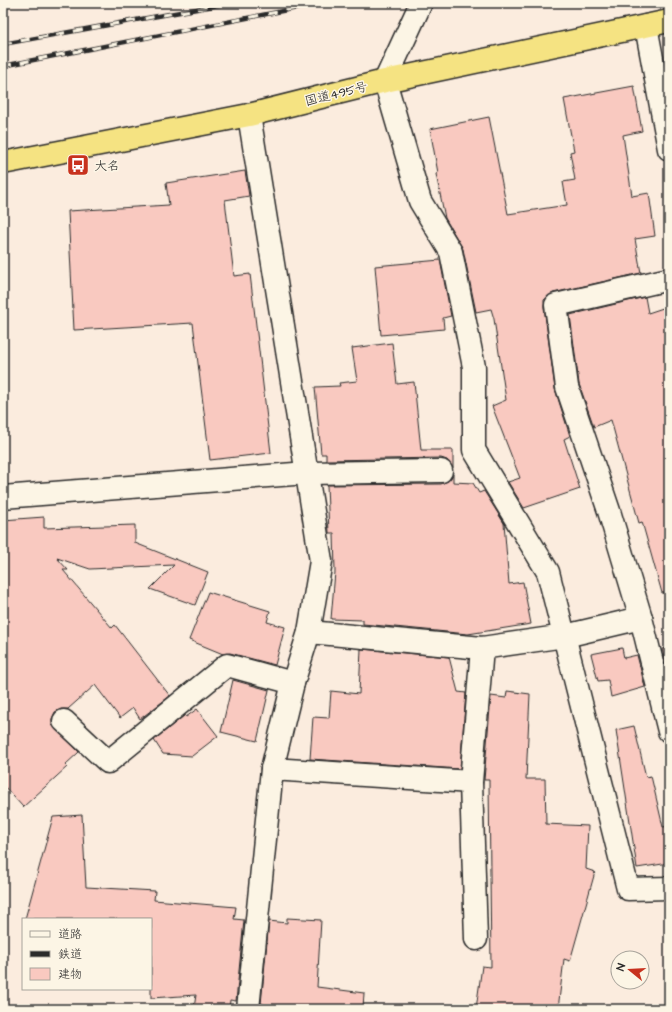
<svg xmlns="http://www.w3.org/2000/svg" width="672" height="1012" font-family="'Architects Daughter','Klee One',sans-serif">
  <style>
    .built { fill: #f6ded2 }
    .building { fill: #f9c9c0; stroke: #2b2b2b }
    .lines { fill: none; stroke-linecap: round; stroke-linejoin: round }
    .street-casing { stroke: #2b2b2b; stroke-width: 25 }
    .highway-casing { stroke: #2b2b2b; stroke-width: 25 }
    .street { stroke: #fcf5e5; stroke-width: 22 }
    .highway { stroke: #f5e382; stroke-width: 22 }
    .rail-casing { stroke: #2b2b2b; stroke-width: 4.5 }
    .rail { stroke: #fcf5e5; stroke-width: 3; stroke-dasharray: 9; stroke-linecap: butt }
    .labels { text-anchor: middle; stroke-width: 3; stroke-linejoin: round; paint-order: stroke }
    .street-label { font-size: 13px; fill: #2b2b2b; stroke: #fcf5e5 }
    .poi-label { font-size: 13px; fill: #2b2b2b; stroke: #fcf5e5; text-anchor: start }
  </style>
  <rect width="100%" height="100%" fill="#fbecde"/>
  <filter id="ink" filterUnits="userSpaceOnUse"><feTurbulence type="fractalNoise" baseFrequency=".025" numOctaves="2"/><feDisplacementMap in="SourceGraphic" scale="8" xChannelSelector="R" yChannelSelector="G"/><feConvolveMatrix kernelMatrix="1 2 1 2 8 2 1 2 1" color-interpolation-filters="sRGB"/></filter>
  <g filter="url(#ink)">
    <polygon class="built" points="3,1001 27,1007 55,1009 3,1009"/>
    <g class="building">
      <polygon points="634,86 642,131 623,135 632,196 649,193 655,236 635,239 641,273 553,293 544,300 544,307 555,389 570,436 564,439 580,489 524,508 508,482 520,478 492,406 506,400 494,319 491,309 476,312 463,249 445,218 436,174 438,173 430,129 489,117 508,214 567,205 563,182 575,180 570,152 574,151 564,99"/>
      <polygon points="245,171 249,196 225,200 234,276 250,274 271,453 210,460 193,323 74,330 68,211 169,205 166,183"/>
      <polygon points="440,260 451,316 443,318 444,329 381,335 375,266"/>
      <polygon points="645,297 648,313 669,306 669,592 662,593 642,522 639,523 611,420 594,427 579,384 570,315"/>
      <polygon points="392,343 397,384 414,382 421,450 453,450 453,468 447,460 441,458 326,460 326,454 321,454 315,387 340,386 339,383 357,381 352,348"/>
      <polygon points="453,474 453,482 473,483 479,493 484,491 504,523 509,584 523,582 531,624 468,634 363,624 363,620 331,619 335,572 334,533 329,533 327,485 441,484 448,481"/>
      <polygon points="44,517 44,528 135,525 135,543 208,572 195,605 150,589 174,565 90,569 57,558 68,570 63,570 112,628 115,625 170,696 140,719 133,708 120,718 95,685 68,709 61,709 55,712 52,719 52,725 79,752 65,765 67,767 23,807 3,785 3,520"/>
      <polygon points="208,592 270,611 267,622 285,627 275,665 230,653 223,654 189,640"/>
      <polygon points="622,648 624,658 637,655 645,687 611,697 608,680 598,681 591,654"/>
      <polygon points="669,648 669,679 662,649"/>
      <polygon points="361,649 449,657 458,692 466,693 460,769 310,759 313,717 329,718 331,691 359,694"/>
      <polygon points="233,680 269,690 257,741 221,732"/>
      <polygon points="507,691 530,694 526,779 545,779 546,824 588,826 586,869 595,872 570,961 564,959 558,1009 476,1009 482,966 491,967 489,780 484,780 491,696 506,698"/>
      <polygon points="197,709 218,736 192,756 163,754 154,740 185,715 186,717"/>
      <polygon points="634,726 646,777 651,776 663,827 669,826 669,863 637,868 616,730"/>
      <polygon points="82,815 86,887 155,891 154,900 236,907 234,919 244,920 236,1001 230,1000 229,1009 194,1008 196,995 151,998 151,919 25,919 53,817"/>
      <polygon points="287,918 321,920 317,987 364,993 363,1009 298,1009 261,1004 269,921 287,923"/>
    </g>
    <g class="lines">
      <g class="street-casing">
        <g id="street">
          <polyline points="421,3 385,81 420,201 451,252 474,367 474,450 548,572 628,889 669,888"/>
          <polyline points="646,26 669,149"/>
          <polyline points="669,279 556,305 567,387 609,511 641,618 669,731"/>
          <polyline points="3,497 307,473 441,471"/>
          <polyline points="309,632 482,648 565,636 641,618"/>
          <polyline points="64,721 108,762 227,665 293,683"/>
          <polyline points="272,769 471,782"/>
          <polyline points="476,939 471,782 482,648"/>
          <polyline points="248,1009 272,769 293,683 309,632 321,561 249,115"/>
        </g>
      </g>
      <g class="highway-casing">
        <polyline id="highway" points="3,163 249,115 385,81 669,21"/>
      </g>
      <use href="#street" class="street"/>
      <use href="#highway" class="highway"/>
      <g class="rail-casing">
        <g id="rail">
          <polyline points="3,44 230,3"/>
          <polyline points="3,66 323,3"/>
        </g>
      </g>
      <use href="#rail" class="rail"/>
    </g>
  </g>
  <defs>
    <g id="bus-square" transform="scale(1.15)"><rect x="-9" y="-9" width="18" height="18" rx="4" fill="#c8321e" stroke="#fcf5e5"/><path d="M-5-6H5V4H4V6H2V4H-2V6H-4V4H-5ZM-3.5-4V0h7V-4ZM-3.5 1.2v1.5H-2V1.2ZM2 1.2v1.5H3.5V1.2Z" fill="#fff"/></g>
  </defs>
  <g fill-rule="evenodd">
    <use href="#bus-square" x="78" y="165"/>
  </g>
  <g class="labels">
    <g class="street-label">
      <text transform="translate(336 93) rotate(-14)" y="5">国道495号</text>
    </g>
    <g class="poi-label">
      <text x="94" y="170">大名</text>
    </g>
  </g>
  <rect width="672" height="1012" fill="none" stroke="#fcf5e5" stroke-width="16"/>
  <rect x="8" y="8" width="656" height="996" fill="none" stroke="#2b2b2b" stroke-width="1.5" filter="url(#ink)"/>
  <rect x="22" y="918" width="130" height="72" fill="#fcf5e5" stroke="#a8a49b"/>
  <rect x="30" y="931" width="20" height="6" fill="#fcf5e5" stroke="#a8a49b"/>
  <text x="58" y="938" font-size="12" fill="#2b2b2b">道路</text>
  <rect x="30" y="951" width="20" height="6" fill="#2b2b2b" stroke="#a8a49b"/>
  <text x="58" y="958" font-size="12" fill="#2b2b2b">鉄道</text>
  <rect x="30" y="968" width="20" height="12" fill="#f9c9c0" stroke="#a8a49b"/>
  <text x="58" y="978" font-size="12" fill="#2b2b2b">建物</text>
  <g transform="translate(630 970) rotate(288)"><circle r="19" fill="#fcf5e5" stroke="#a8a49b"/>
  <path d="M0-3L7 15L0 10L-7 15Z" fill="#c8321e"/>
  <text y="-6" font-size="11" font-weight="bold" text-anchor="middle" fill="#2b2b2b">N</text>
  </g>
</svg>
